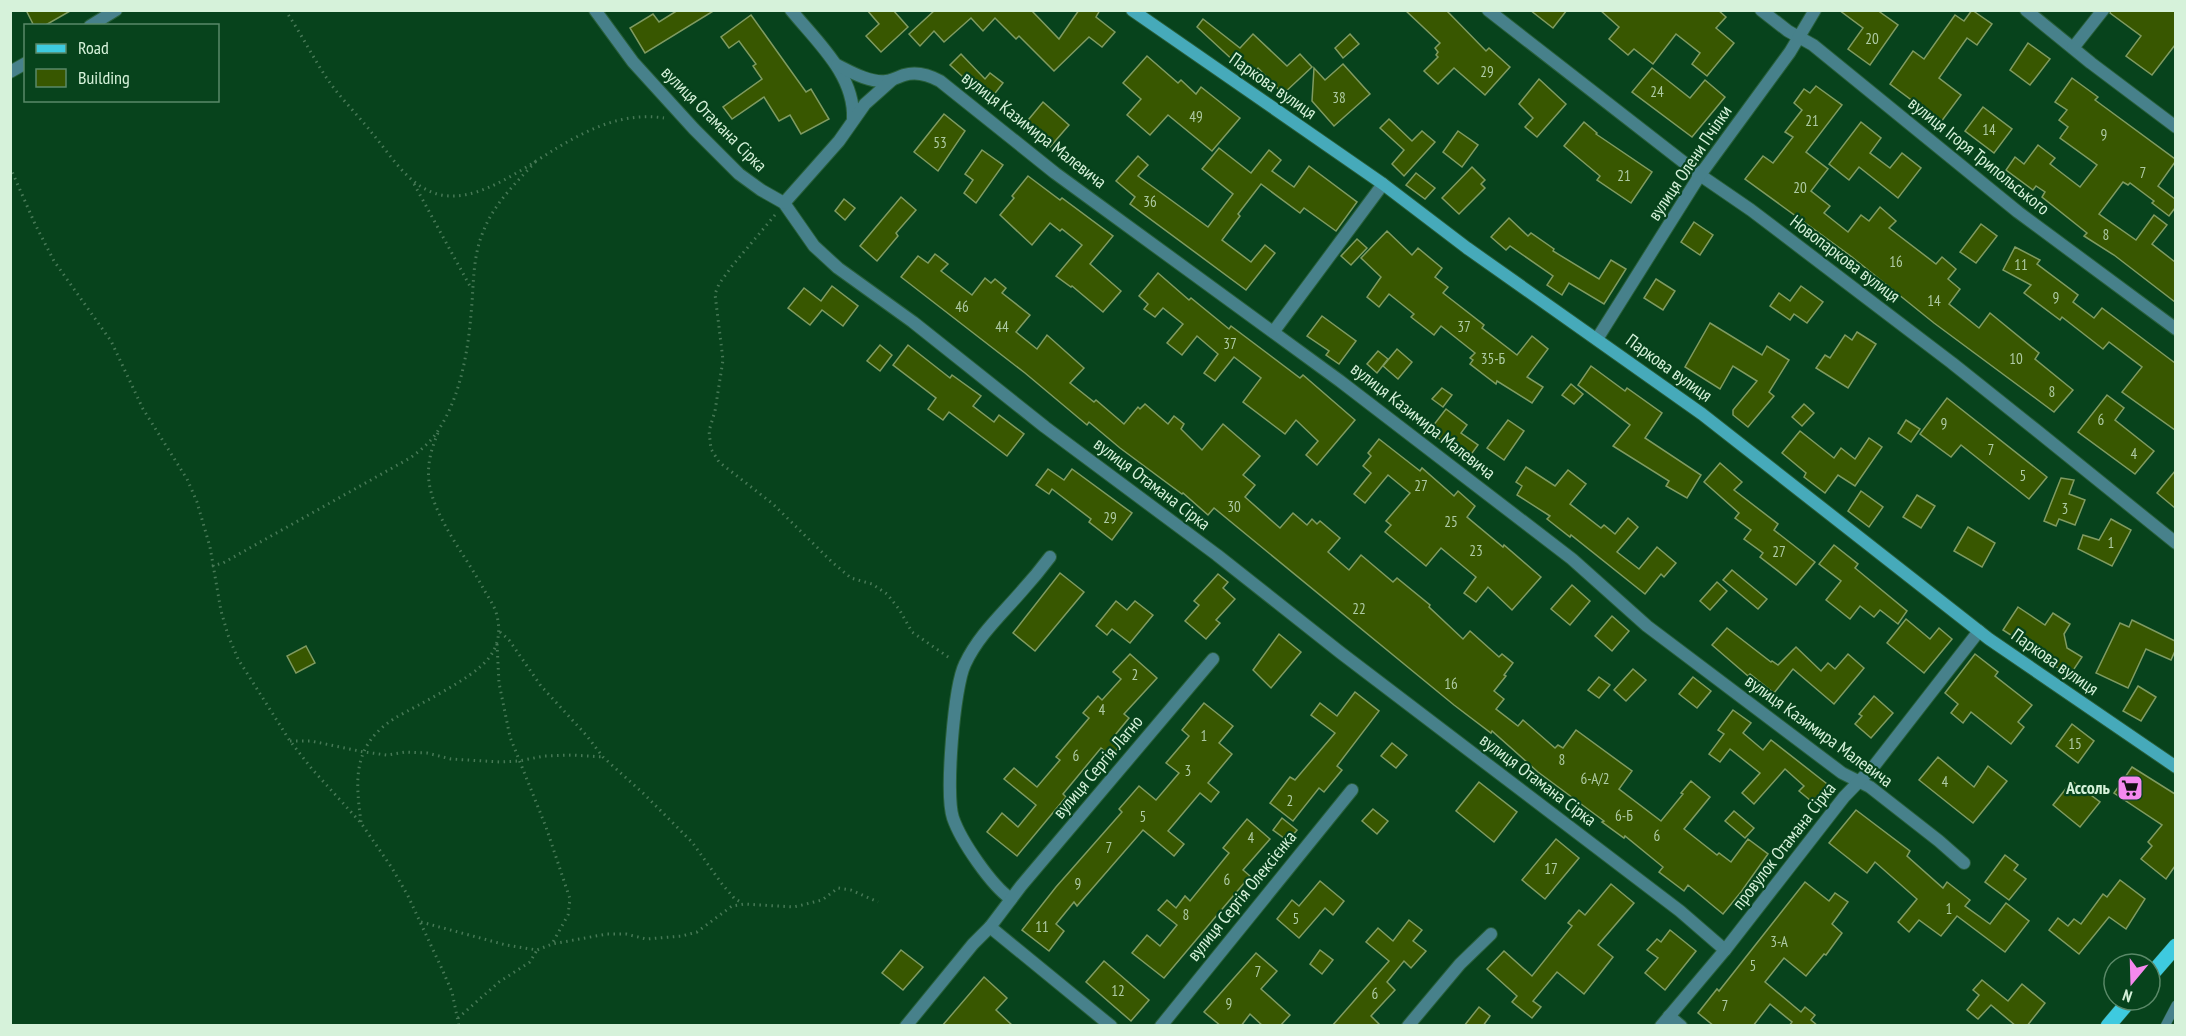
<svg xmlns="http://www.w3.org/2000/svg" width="2186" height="1036" font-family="'PT Sans Narrow',sans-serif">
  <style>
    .building { fill: #385700; stroke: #7f9b61; stroke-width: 1.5 }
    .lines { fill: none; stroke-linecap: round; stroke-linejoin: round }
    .lane-casing { stroke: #285f3a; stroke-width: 10 }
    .street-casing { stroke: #285f3a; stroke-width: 14 }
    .secondary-casing { stroke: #285f3a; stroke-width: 14 }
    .primary-casing { stroke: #285f3a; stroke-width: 16 }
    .path { stroke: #477956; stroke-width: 3; stroke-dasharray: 1.5 4.5; stroke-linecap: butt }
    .lane { stroke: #47818b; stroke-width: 9 }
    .street { stroke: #47818b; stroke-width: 12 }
    .secondary { stroke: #46aaba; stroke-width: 12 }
    .primary { stroke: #3ecadf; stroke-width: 15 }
    .labels { text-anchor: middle; stroke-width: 4.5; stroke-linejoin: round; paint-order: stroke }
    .number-label { font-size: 15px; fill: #aecba4 }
    .street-label { font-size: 18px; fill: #d6f2da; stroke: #07431c }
    .poi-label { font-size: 18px; font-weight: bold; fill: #d6f2da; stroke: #07431c; text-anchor: end }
  </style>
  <rect width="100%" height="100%" fill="#07431c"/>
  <g class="building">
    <polygon points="26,10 72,10 44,26 34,26"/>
    <polygon points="678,10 715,10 645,53 630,28 653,14 659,22"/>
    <polygon points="867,10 893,10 908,27 881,52 866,36 879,24"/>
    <polygon points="935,10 1031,10 1059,39 1079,10 1100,10 1096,17 1115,32 1102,47 1089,37 1054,71 1019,36 1016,39 995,18 983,31 971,18 944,42 934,31 920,46 909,34"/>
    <polygon points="1405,10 1446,10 1486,51 1489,48 1510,67 1485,95 1454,68 1438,84 1424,71 1438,57 1436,55 1438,52 1435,48 1440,43"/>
    <polygon points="1530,10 1567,10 1553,28"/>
    <polygon points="1600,10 1718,10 1726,17 1716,28 1734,43 1707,76 1692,64 1700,53 1676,34 1653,64 1634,49 1628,55 1609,39 1619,27"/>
    <polygon points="1839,10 1877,10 1898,25 1870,65 1848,49 1863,28"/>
    <polygon points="1972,10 1992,24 1977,45 1967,38 1939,78 1961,95 1941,122 1890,84 1913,51 1924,59 1955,15 1964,21"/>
    <polygon points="2111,10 2175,10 2175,45 2152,75 2126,56 2141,36 2110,13"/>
    <polygon points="751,15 806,92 811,89 829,119 801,134 790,115 779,121 764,97 732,119 723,107 762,79 753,66 756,64 739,41 729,48 721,37"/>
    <polygon points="1203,19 1240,48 1253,34 1287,66 1300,54 1312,67 1283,94 1258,68 1250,76 1197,27"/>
    <polygon points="1350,34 1359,44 1343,58 1335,48"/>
    <polygon points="2028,43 2050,59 2030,85 2010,70"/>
    <polygon points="961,54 985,79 990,73 1003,83 989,101 950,65"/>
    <polygon points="1147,56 1178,83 1181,80 1196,94 1201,87 1240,118 1212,151 1168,115 1150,135 1127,115 1141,99 1123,83"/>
    <polygon points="1343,64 1370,94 1334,126 1312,101 1314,68 1325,80"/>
    <polygon points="1652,68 1690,98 1705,80 1725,97 1692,137 1632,92"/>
    <polygon points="2072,78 2098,97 2095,100 2175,159 2175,162 2158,186 2175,199 2175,208 2169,216 2152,203 2154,201 2130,183 2128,185 2123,182 2099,214 2136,240 2154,215 2167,225 2152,244 2175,262 2175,302 2114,255 2084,236 2087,233 2042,197 2045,192 2036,186 2033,190 2006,170 2015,157 2024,164 2038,145 2055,158 2050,164 2080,187 2097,165 2060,138 2068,127 2059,120 2067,110 2055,102"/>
    <polygon points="1539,79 1566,104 1537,137 1525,127 1533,118 1519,104"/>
    <polygon points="1816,86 1842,105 1806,152 1828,169 1811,191 1830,206 1824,213 1848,232 1861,215 1869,221 1880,207 1896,221 1889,228 1936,264 1942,257 1956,269 1948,279 1960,289 1949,304 1979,328 1990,313 2039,353 2035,359 2073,390 2054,412 1934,323 1852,257 1745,179 1763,156 1773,163 1793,137 1785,132 1802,110 1794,103 1804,89 1810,93"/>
    <polygon points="1043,102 1069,125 1050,147 1024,125"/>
    <polygon points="1983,107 2012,129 1994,153 1965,131"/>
    <polygon points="944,114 965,131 938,171 914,152"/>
    <polygon points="1389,119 1412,141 1422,131 1435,142 1404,176 1392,164 1404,150 1380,128"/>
    <polygon points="1584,122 1597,133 1596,134 1652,172 1631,203 1597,180 1600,176 1564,146"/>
    <polygon points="1861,122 1881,138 1870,153 1890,168 1902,153 1921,168 1898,198 1859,167 1849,180 1829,164"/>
    <polygon points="1458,131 1478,145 1462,167 1443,152"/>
    <polygon points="1219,148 1251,173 1269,150 1281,160 1272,171 1294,187 1309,166 1357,202 1336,231 1304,208 1300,213 1261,184 1238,214 1240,216 1222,240 1251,262 1265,245 1275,253 1246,290 1130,204 1135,197 1116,181 1138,156 1148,165 1138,176 1208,227 1233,194 1202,169"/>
    <polygon points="982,150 1003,165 976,203 964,193 973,180 965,174"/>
    <polygon points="1472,167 1485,180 1481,184 1485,188 1459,214 1442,198"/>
    <polygon points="1416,173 1435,188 1425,199 1406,185"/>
    <polygon points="1028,176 1060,200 1062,198 1113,236 1090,264 1121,291 1103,312 1072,286 1071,287 1056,276 1082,245 1062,229 1060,231 1050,223 1032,245 1000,215 1014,198 1012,196"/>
    <polygon points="901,197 916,210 896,233 898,236 877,261 860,246"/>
    <polygon points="844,199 855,208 845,220 835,211"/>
    <polygon points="1509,218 1528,236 1531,233 1554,249 1553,251 1599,279 1611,260 1626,269 1604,304 1569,283 1562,295 1547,285 1553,276 1510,246 1506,250 1491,237"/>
    <polygon points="1694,222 1713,235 1700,255 1681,242"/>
    <polygon points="1981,224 1997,236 1976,263 1960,252"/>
    <polygon points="1387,231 1412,255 1418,248 1442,268 1435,277 1448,287 1443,293 1484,325 1482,328 1517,355 1532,336 1548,349 1527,377 1543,387 1532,403 1497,381 1496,384 1470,364 1473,360 1470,358 1475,353 1441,326 1434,335 1411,317 1414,314 1389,294 1379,307 1367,297 1381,277 1361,258"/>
    <polygon points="1357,239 1367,248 1351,265 1341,256"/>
    <polygon points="2015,247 2040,260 2037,264 2078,295 2073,302 2094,318 2102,308 2175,363 2175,430 2122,392 2142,367 2109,342 2103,349 2062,317 2060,320 2024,293 2031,285 2003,270"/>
    <polygon points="935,254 948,264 941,271 972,295 985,278 991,283 995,279 1006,288 1002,293 1030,315 1016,332 1037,349 1047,335 1084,368 1070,383 1094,402 1096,400 1124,424 1138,407 1140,409 1145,404 1168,424 1174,416 1184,424 1181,429 1202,450 1223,424 1260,456 1243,475 1255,485 1245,497 1280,528 1293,513 1307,525 1312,519 1317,524 1320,521 1340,538 1328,552 1349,570 1361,555 1393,582 1397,578 1430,605 1429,607 1463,639 1470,631 1499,657 1502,654 1513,663 1504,675 1506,676 1494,691 1504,699 1496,709 1518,726 1523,720 1555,748 1558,745 1563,748 1576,730 1632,771 1619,789 1661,821 1683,794 1681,793 1691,781 1710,797 1684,829 1717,855 1719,853 1731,862 1748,839 1768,854 1741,892 1723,914 1688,885 1684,891 1659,872 1663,867 1625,836 1624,838 1602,822 1604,821 1538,772 1492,731 1491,733 1454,705 1214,508 1208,515 1183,493 1182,494 1120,448 1089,422 1087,425 1025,373 901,277 918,256 928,263"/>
    <polygon points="1158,273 1189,300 1191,298 1229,329 1231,326 1300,378 1303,375 1355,420 1317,465 1306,455 1318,441 1296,420 1285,434 1243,402 1261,378 1234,357 1215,381 1204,373 1218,354 1197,336 1182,355 1167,343 1183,324 1163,308 1155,317 1144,309 1148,304 1139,296"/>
    <polygon points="1656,279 1675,291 1663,310 1644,298"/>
    <polygon points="832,286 858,306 843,326 822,310 810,325 788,308 804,288 821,301"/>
    <polygon points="1801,286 1823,302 1807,323 1794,314 1790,320 1770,306 1779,293 1790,301"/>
    <polygon points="1322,316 1356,341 1339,364 1326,355 1329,351 1307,336"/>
    <polygon points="1710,323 1762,355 1767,346 1789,360 1769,392 1774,396 1748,427 1733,415 1733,410 1757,381 1733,366 1720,389 1685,367"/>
    <polygon points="1857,332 1876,344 1848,388 1816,368 1825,355 1830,358 1845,335 1852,340"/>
    <polygon points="880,345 892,355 880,371 867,361"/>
    <polygon points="908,345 950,378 952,375 981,396 973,406 994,422 999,415 1024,434 1007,456 949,412 943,420 928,409 936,398 893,365"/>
    <polygon points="1397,349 1412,362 1398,379 1383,366"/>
    <polygon points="1378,351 1388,359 1377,373 1367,364"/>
    <polygon points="1591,366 1625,391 1627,388 1662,413 1645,438 1701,475 1687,498 1666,486 1669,481 1613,446 1630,425 1578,385"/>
    <polygon points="1571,384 1583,394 1574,404 1562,395"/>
    <polygon points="1442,388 1452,395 1443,407 1432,399"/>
    <polygon points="2107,395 2124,408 2115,420 2154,451 2135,474 2078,432"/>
    <polygon points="1947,398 2047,477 2029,499 1961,445 1951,457 1920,434"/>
    <polygon points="1804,404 1814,413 1802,426 1792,417"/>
    <polygon points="1446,409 1467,425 1461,433 1478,445 1467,460 1429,431"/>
    <polygon points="1508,420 1524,431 1504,460 1487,448"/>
    <polygon points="1906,420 1920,429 1911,442 1898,433"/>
    <polygon points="1800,431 1834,458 1841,448 1855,459 1869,438 1882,447 1855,486 1838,475 1825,493 1804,477 1806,473 1782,453"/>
    <polygon points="1379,439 1420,471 1422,468 1454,496 1458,491 1475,506 1467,517 1503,547 1504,545 1541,577 1512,610 1488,587 1476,602 1464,593 1476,577 1441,548 1426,566 1385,532 1391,525 1386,521 1410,493 1388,475 1365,503 1354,494 1371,473 1363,466 1371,456 1368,453"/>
    <polygon points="1720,463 1742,482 1734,490 1778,524 1774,530 1815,562 1796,585 1760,557 1763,553 1744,539 1751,530 1735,518 1739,513 1704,482"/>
    <polygon points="1526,467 1555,486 1568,470 1586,484 1570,504 1601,528 1604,525 1615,534 1628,518 1638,527 1617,552 1639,569 1657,547 1676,563 1664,577 1661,574 1645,594 1571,535 1570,537 1547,519 1550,516 1517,495 1522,486 1516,482"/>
    <polygon points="1048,469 1064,480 1072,469 1132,513 1112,540 1089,522 1091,519 1052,489 1049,494 1036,485"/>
    <polygon points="2175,471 2175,508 2157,493"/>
    <polygon points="2061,478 2074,480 2069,494 2085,500 2075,525 2059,519 2056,526 2044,521"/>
    <polygon points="1861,491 1883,507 1869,527 1848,511"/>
    <polygon points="1917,495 1935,506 1921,528 1903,517"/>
    <polygon points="2111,519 2131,530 2112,566 2078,549 2083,535 2099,540"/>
    <polygon points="1968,527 1995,543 1982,567 1954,551"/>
    <polygon points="1834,545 1858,564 1855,568 1907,611 1898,624 1880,610 1874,617 1860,606 1850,619 1826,600 1841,581 1819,564"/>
    <polygon points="1732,570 1767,599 1758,609 1723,580"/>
    <polygon points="1060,573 1084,592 1035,651 1013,633"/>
    <polygon points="1218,574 1228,582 1223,588 1235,599 1216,620 1220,623 1206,639 1185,621 1199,605 1194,601"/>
    <polygon points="1717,582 1727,591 1710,610 1700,601"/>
    <polygon points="1572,585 1590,601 1570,625 1551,609"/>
    <polygon points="1116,601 1127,610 1135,601 1153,615 1130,643 1112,629 1107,635 1096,626"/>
    <polygon points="2018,607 2045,625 2053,613 2070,624 2064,634 2067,648 2082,657 2070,675 2029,651 2031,648 2003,630"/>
    <polygon points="1612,616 1629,631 1612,651 1595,636"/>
    <polygon points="1906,619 1930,639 1939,628 1952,639 1924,673 1887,643"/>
    <polygon points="2132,620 2175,641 2175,651 2171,660 2146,649 2128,688 2096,673 2120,623 2129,627"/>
    <polygon points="1727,628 1771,662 1772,661 1778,665 1796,647 1821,671 1828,663 1835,669 1848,654 1864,668 1834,704 1793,669 1774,693 1750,674 1748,676 1712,645"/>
    <polygon points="1279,634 1301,652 1271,688 1253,670"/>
    <polygon points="306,646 315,663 296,673 287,656"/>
    <polygon points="1130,654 1157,678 1124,714 1129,718 1111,740 1119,747 1111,756 1101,748 1063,794 1066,797 1017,856 987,832 1002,813 1018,827 1036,805 1004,779 1014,768 1037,787 1060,760 1056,757 1089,718 1083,713 1098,696 1102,700 1121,679 1113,672"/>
    <polygon points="1975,654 1998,672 1995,676 2032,705 2018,722 2024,727 2011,744 1971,712 1963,723 1951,713 1958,704 1945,693"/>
    <polygon points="1633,669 1646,680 1626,701 1614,690"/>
    <polygon points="1599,677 1610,685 1599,698 1588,690"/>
    <polygon points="1693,677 1711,691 1697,708 1679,694"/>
    <polygon points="2138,686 2156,697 2141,721 2123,711"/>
    <polygon points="1355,692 1379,711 1337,766 1342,770 1324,792 1319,788 1293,821 1270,803 1290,777 1295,780 1335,733 1311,715 1320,703 1337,716"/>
    <polygon points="1874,696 1893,713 1871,738 1855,724 1862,716 1859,714"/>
    <polygon points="1204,703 1233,726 1219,743 1232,754 1208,783 1219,792 1211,802 1200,793 1168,831 1184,844 1174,856 1143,830 1077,906 1074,902 1056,924 1064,931 1049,951 1022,930 1056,887 1122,812 1119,809 1139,786 1156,800 1179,773 1166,763 1189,736 1182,730"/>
    <polygon points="1733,710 1751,723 1743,733 1763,750 1771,740 1831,787 1816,805 1799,791 1804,786 1785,769 1754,804 1742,793 1760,773 1730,749 1720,762 1709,754 1724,734 1718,730"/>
    <polygon points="2072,724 2094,741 2078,763 2056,746"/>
    <polygon points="1392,743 1407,755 1396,768 1381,756"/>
    <polygon points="1938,757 1974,787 1988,766 2007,781 1973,823 1919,780"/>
    <polygon points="2132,767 2175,794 2175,866 2166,879 2141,859 2152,846 2148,842 2162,825 2114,793"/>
    <polygon points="2072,781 2100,802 2080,827 2053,805"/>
    <polygon points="1479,782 1517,812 1494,842 1456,811"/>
    <polygon points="1373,809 1388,821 1377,834 1362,821"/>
    <polygon points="1856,810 1910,851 1907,856 1943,888 1947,882 1970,900 1965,906 1990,924 2006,903 2029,921 2005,952 1957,916 1941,936 1919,920 1909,932 1898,922 1917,899 1875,862 1867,873 1829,843"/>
    <polygon points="1734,811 1754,828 1745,838 1725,821"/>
    <polygon points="1282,818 1297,830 1288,841 1273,830"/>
    <polygon points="1247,819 1270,839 1243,870 1250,876 1164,978 1132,953 1147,935 1160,946 1177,925 1158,910 1167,900 1176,908 1185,896 1190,901 1229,853 1223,848"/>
    <polygon points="1556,839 1579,858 1545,899 1522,880"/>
    <polygon points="2005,855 2018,865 2014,870 2026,879 2009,900 1985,882"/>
    <polygon points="2120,880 2145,899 2126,929 2109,917 2079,954 2049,930 2058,918 2068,926 2074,919 2081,924 2103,894 2107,897"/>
    <polygon points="1320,881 1344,901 1333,915 1325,908 1299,938 1277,919 1292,900 1299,906"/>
    <polygon points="1805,882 1829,901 1835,893 1848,902 1832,924 1842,933 1826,955 1824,954 1806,976 1784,958 1765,982 1801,1012 1805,1007 1815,1015 1811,1020 1818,1026 1789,1026 1792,1022 1770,1004 1753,1026 1714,1026 1698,1013 1717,989 1719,991"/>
    <polygon points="1611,884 1634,903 1598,945 1613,957 1584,994 1557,972 1533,1001 1541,1007 1532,1018 1512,1002 1517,996 1487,969 1504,951 1532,976 1572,926 1568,923 1579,910 1585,915"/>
    <polygon points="1409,920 1422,930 1413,941 1426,951 1411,968 1404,961 1387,982 1395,990 1371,1016 1381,1026 1332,1026 1389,961 1366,942 1378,928 1393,941"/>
    <polygon points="1670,930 1696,951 1665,990 1645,973 1658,958 1647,950 1657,939 1661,942"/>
    <polygon points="901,950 923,967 903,990 882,973"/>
    <polygon points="1320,950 1333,960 1322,974 1310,964"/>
    <polygon points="1256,953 1277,971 1261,989 1290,1015 1280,1026 1263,1026 1250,1014 1241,1026 1221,1026 1204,1012"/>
    <polygon points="1104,961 1149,1000 1131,1021 1086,982"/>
    <polygon points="984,977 1007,998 996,1010 1013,1026 942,1026"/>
    <polygon points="1982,980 2008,1001 2022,984 2045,1003 2027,1026 2016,1026 1991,1005 1978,1019 1967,1010 1979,995 1973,990"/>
    <polygon points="1479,1007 1490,1016 1483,1026 1464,1026"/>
  </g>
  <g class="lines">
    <g class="lane-casing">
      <polyline id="lane" points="2165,1026 2176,1005"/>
    </g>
    <g class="street-casing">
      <g id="street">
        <polyline points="595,10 633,62 694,129 739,174 761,190 784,203 814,246 838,268 913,322 1045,427 1217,555 1341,653 1680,911 1725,950"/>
        <path d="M791,10c26,32 64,65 62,109"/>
        <polyline points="1488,10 1700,175 1751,210 1952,363 2036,430 2176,543"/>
        <polyline points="1761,10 1788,31 1813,45 2018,212 2176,329"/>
        <polyline points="2026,10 2091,63 2176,127"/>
        <polyline points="90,26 116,10"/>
        <polyline points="2073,48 2103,10"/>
        <path d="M837,65c14,7 33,18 49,16 7,-1 12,-4 18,-6 13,-4 25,0 36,6l115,92 285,208 232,178 75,67 195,147 28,14 69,54 25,22"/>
        <polyline points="10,72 26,63"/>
        <polyline points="784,203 839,141 865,104 892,80"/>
        <polyline points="1274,331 1383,184"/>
        <polyline points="1597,339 1700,175 1790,52 1815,10"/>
        <path d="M1011,899c-20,-14 -50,-58 -58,-81 -8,-23 1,-132 12,-154 13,-28 36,-49 56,-72 10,-11 20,-23 29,-35"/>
        <polyline points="990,927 1111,1026"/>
        <polyline points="1669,1016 1681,1026"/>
        <polyline points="906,1026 973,944 990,927 1021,886 1213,659"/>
        <polyline points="1161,1026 1352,790"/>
        <polyline points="1408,1026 1460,964 1491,934"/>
        <polyline points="1661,1026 1725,950 1844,797 1874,766 1979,631"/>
      </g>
    </g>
    <g class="secondary-casing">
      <polyline id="secondary" points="1132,10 1383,184 1467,248 1702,414 1989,639 2176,767"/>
    </g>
    <g class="primary-casing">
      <g id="primary">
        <polyline points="2150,976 2176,946"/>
        <polyline points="2108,1026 2130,1000"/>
      </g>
    </g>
    <g class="path">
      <path d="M285,10c16,23 28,48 43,70 13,19 30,35 44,53 25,30 46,70 92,62 31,-5 66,-31 93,-47 33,-20 68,-36 107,-30"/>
      <polyline points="10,167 35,224 54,261 111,341 143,409 187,479 197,502 210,547 221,611 228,635 238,659 290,741 312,769 361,823 392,868 408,896 442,969 452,992 459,1026"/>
      <polyline points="414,184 471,288"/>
      <polyline points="775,215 732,266 719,284 715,294 723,360 715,411 709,431 711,449 719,462 773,504 832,562 851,578 872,584 887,594 899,609 912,632 951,659"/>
      <path d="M212,566l11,-3 187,-105c11,-8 22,-17 29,-29 21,-32 29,-77 32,-115 3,-28 1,-55 12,-82 11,-29 34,-50 55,-73"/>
      <polyline points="500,632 509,640 541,686 587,736 603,757 644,794 692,842 722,884 734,898 742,903"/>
      <polyline points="497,644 499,683 510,737 546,827 570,899 568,915 552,944"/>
      <polyline points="290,741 311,741 364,752 387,755 405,752 427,753 451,759 500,762 519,761 544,756 573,755 603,757"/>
      <path d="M361,822c-6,-45 -8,-77 34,-104 24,-14 77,-39 93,-59 10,-12 13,-27 9,-43 -2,-10 -9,-19 -14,-28 -17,-32 -49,-70 -54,-106 -2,-17 2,-33 9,-49"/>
      <polyline points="421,922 506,945 537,950 552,944 607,934 626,934 646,939 682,936 697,932 732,906 744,904 794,907 822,900 838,888 851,890 878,902"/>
      <polyline points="458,1018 499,982 530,962 537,950"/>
    </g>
    <use href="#lane" class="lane"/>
    <use href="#street" class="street"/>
    <use href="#secondary" class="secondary"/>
    <use href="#primary" class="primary"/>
  </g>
  <defs>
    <g id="supermarket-square" transform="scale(1.35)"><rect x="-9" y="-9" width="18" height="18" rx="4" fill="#f589ee" stroke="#07431c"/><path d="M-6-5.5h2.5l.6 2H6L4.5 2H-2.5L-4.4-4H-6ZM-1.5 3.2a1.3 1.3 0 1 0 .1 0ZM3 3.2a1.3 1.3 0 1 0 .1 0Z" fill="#111"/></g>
  </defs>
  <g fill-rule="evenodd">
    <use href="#supermarket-square" x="2130" y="788"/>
  </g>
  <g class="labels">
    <g class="number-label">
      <text x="1872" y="44">20</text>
      <text x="1487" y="77">29</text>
      <text x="1657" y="97">24</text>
      <text x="1339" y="103">38</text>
      <text x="1196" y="122">49</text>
      <text x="1812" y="126">21</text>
      <text x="1989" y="135">14</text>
      <text x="2104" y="140">9</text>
      <text x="940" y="148">53</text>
      <text x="2143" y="178">7</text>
      <text x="1624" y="181">21</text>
      <text x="1800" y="193">20</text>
      <text x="1150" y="207">36</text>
      <text x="2106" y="240">8</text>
      <text x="1896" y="267">16</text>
      <text x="2021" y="270">11</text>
      <text x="2056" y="303">9</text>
      <text x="1934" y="306">14</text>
      <text x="962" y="312">46</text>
      <text x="1002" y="332">44</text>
      <text x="1464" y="332">37</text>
      <text x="1230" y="349">37</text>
      <text x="1493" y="364">35-Б</text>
      <text x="2016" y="364">10</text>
      <text x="2052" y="397">8</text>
      <text x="2101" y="425">6</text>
      <text x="1944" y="429">9</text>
      <text x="1991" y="455">7</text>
      <text x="2134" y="459">4</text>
      <text x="2023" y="481">5</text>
      <text x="1421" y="491">27</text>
      <text x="1234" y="512">30</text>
      <text x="2065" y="514">3</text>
      <text x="1110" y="523">29</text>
      <text x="1451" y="527">25</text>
      <text x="2111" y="548">1</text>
      <text x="1476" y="556">23</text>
      <text x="1779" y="557">27</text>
      <text x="1359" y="614">22</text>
      <text x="1135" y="680">2</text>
      <text x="1451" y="689">16</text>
      <text x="1102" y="715">4</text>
      <text x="1204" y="741">1</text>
      <text x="2075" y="749">15</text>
      <text x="1076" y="761">6</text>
      <text x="1562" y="765">8</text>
      <text x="1188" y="776">3</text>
      <text x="1595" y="784">6-А/2</text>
      <text x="1945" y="787">4</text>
      <text x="1290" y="806">2</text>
      <text x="1624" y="821">6-Б</text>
      <text x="1143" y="822">5</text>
      <text x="1657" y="841">6</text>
      <text x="1251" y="843">4</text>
      <text x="1109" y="853">7</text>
      <text x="1551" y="874">17</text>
      <text x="1227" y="885">6</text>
      <text x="1078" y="889">9</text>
      <text x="1949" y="914">1</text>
      <text x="1186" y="920">8</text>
      <text x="1296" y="924">5</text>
      <text x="1042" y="932">11</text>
      <text x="1779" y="947">3-А</text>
      <text x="1753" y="971">5</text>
      <text x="1258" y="977">7</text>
      <text x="1118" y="996">12</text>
      <text x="1375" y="999">6</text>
      <text x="1229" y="1009">9</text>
      <text x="1725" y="1011">7</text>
    </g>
    <g class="street-label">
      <text transform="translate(1273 86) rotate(35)" y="6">Паркова вулиця</text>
      <text transform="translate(714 119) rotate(45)" y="6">вулиця Отамана Сірка</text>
      <text transform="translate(1034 130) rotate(38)" y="6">вулиця Казимира Малевича</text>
      <text transform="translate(1979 156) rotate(39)" y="6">вулиця Ігоря Трипольського</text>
      <text transform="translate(1690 163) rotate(-56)" y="6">вулиця Олени Пчілки</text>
      <text transform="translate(1845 259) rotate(37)" y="6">Новопаркова вулиця</text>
      <text transform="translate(1669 368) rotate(36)" y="6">Паркова вулиця</text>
      <text transform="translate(1423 421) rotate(38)" y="6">вулиця Казимира Малевича</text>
      <text transform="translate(1152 484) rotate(37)" y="6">вулиця Отамана Сірка</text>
      <text transform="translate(2055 662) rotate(35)" y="6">Паркова вулиця</text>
      <text transform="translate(1819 731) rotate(36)" y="6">вулиця Казимира Малевича</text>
      <text transform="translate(1098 767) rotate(-50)" y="6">вулиця Сергія Лагно</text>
      <text transform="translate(1538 780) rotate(37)" y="6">вулиця Отамана Сірка</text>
      <text transform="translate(1784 846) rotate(-52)" y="6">провулок Отамана Сірка</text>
      <text transform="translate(1242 896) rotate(-51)" y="6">вулиця Сергія Олексієнка</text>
    </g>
    <g class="poi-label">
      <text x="2110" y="794">Ассоль</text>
    </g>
  </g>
  <rect width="2186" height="1036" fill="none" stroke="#d6f2da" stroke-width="24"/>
  <rect x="24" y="24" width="195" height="78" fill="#07431c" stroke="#5a8968" stroke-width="1.5"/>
  <rect x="36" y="44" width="30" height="9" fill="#3ecadf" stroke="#5a8968" stroke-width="1.5"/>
  <text x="78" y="54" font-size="18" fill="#d6f2da">Road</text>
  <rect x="36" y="69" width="30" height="18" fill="#385700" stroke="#5a8968" stroke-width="1.5"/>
  <text x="78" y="84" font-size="18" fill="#d6f2da">Building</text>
  <g transform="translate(2132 982) rotate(199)"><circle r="28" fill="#07431c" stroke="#5a8968" stroke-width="1.5"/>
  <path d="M0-4.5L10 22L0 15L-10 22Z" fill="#f589ee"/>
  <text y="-9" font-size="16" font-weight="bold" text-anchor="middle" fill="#d6f2da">N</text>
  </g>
</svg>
